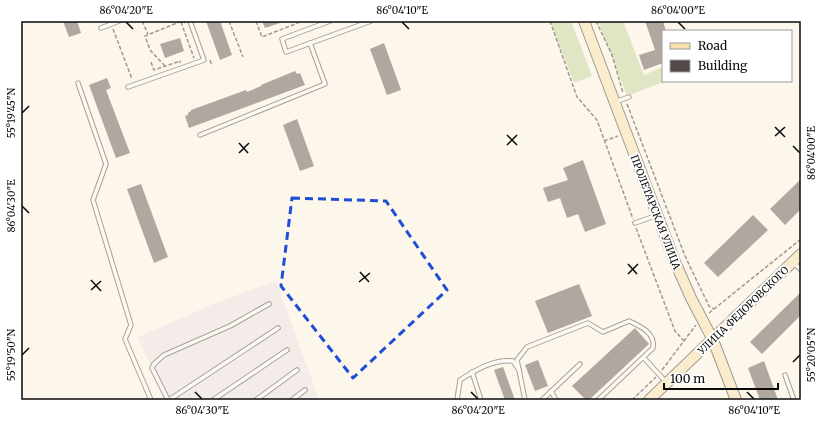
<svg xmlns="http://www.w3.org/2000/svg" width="822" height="421" font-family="Merriweather,serif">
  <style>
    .industrial { fill: #e6dfe9 }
    .forest { fill: #bdd398 }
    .building { fill: #524a48 }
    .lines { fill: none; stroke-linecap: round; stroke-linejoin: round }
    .lane-casing { stroke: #3d3d3d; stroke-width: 5.5 }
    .secondary-casing { stroke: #2c2c2c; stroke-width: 12 }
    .path { stroke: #2c2c2c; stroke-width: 1.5; stroke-dasharray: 4 2; stroke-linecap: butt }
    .lane { stroke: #fff; stroke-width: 3.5 }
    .secondary { stroke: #f8e1aa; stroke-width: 10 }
    .marked { fill: none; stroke: #1d4ed8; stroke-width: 3; stroke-dasharray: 8 5; stroke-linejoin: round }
    .ticks { fill: none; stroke: #0a0a0a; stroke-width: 1.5 }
    .labels { text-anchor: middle; stroke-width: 4; stroke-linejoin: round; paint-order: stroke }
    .street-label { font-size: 10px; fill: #0a0a0a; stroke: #fff }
    .neatline { fill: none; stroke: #0a0a0a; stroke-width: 1.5 }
    .ticks-label { font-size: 10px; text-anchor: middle; fill: #0a0a0a }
  </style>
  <rect width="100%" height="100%" fill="#fdf6ea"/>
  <polygon class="industrial" points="276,281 319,400 165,400 138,337 216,303"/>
  <g class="forest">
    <polygon points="550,21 571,21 592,76 574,83"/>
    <polygon points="598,21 623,21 644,75 663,67 663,81 666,81 627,96"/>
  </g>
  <g class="building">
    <polygon points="63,21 77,21 81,33 69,37"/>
    <polygon points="206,21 220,21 232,55 220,60"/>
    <polygon points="262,21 282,21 283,22 265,28"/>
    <polygon points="645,21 663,21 666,31 663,31 663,63 644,70 639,55 655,50"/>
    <polygon points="180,38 184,51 165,58 160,44"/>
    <polygon points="384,43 401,90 387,95 370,49"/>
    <polygon points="295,71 297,74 300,73 305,85 189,128 185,116 188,115 188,113 191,111 191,110 246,90 247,92 261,86 261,85 273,80"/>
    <polygon points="107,78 111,88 106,90 130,153 116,158 89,85"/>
    <polygon points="297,119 314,166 300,171 283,125"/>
    <polygon points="583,160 606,224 585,232 578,214 567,218 560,198 548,202 543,188 568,180 563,168"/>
    <polygon points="801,179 801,209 785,225 770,209"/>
    <polygon points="141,184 168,257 154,263 127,189"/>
    <polygon points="753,215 768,230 718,277 704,263"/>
    <polygon points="579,284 592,316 548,333 535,301"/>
    <polygon points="801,292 801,315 762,354 750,342"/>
    <polygon points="635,328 649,344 589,400 586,400 572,386"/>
    <polygon points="538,360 548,386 535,391 525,365"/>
    <polygon points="764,361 778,400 760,400 748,368"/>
    <polygon points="503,367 515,400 505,400 494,370"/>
  </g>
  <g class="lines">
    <g class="lane-casing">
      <g id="lane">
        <polyline points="330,21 282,39 286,52 371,21"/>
        <polyline points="101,28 119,21"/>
        <polyline points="78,83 106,164 93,200 131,325 125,339 151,400"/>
        <polyline points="128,87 204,60 190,21"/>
        <polyline points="615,102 629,97"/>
        <polyline points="200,135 325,84 310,43"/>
        <polyline points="635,223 655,216"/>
        <polyline points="793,262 801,270"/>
        <polyline points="644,358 666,382"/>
        <path d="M519,370l-2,-10 10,-13 61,-24 15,9 26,-11c11,5 27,12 24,27l-55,52"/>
        <polyline points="472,372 481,400"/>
        <polyline points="785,375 794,400"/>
        <polyline points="551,391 556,400"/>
        <polyline points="168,400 152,368 154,364 164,355 230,326 269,304"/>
        <polyline points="169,400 278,328"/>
        <polyline points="213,400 287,350"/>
        <polyline points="256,400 297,370"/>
        <polyline points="292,400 305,390"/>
        <path d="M457,400l3,-20c16,-10 33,-21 53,-19l6,9 6,30"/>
        <polyline points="542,400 580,364"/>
      </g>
    </g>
    <g class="secondary-casing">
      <g id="secondary">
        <polyline points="584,21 675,262 691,298 713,340 736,400"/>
        <polyline points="649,400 801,254"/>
      </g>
    </g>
    <g class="path">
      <polyline points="142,21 148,34"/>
      <polyline points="229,21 243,57"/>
      <polyline points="256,21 262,37 303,21"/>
      <polyline points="550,21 577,97 597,120 633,219"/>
      <polyline points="596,21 612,55 623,93"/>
      <polyline points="181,22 194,58"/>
      <polyline points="113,29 132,79"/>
      <polyline points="210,60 212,66"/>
      <polyline points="151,62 154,70 180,61 180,63"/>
      <polyline points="165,66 150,50 145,36 182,21 185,23"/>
      <polyline points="627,104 685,256 709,306 714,309"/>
      <polyline points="604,141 618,136"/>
      <polyline points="636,228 675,331 684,341"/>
      <polyline points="709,313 801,239"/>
      <polyline points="662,370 696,325"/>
      <polyline points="632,400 656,377"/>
    </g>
    <use href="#lane" class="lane"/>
    <use href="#secondary" class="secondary"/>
  </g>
  <path d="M0 0H822V421H0ZM292,198l94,3 61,89 -94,88 -72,-92z" fill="#fdf6ea" fill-opacity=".55" fill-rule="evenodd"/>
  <path class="marked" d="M292,198l94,3 61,89 -94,88 -72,-92z"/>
  <path class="ticks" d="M126,22l7,7M402,22l7,7M678,22l7,7M22,113l7,-7M775,127l10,10M507,135l10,10M775,136l10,-9M239,143l9,10M507,145l10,-10M793,146l7,7M239,153l10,-10M22,206l7,7M628,264l9,10M360,272l9,10M628,274l10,-10M91,280l10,11M359,282l11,-9M91,290l10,-9M22,355l7,-7M793,362l7,-7M195,392l7,7M471,392l7,7M747,392l7,7"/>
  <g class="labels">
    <g class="street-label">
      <text transform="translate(656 212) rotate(69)" y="4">ПРОЛЕТАРСКАЯ УЛИЦА</text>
      <text transform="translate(743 310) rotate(-44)" y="4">УЛИЦА ФЕДОРОВСКОГО</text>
    </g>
  </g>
  <rect width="822" height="421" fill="none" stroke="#ffffff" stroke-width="44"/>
  <rect x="662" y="30" width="130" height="52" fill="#ffffff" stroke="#9d9d9d"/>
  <rect x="670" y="43" width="20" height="6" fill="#f8e1aa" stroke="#9d9d9d"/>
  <text x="698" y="50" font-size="12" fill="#0a0a0a">Road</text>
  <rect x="670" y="60" width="20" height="12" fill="#524a48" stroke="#9d9d9d"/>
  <text x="698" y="70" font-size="12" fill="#0a0a0a">Building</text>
  <path d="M664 383v6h114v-6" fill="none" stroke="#0a0a0a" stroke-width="2"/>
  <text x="670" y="383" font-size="12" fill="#0a0a0a" stroke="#ffffff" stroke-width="3" paint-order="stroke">100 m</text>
  <rect x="22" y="22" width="778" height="377" class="neatline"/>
  <g class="ticks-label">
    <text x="126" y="14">86°04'20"E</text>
    <text x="402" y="14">86°04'10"E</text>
    <text x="678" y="14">86°04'00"E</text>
    <text transform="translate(11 113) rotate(-90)" y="4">55°19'45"N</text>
    <text transform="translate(811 153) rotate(-90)" y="4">86°04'00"E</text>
    <text transform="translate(11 206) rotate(-90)" y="4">86°04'30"E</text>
    <text transform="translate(11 355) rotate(-90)" y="4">55°19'50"N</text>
    <text transform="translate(811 355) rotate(-90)" y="4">55°20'05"N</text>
    <text x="202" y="414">86°04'30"E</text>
    <text x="478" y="414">86°04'20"E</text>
    <text x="754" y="414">86°04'10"E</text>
  </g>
</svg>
